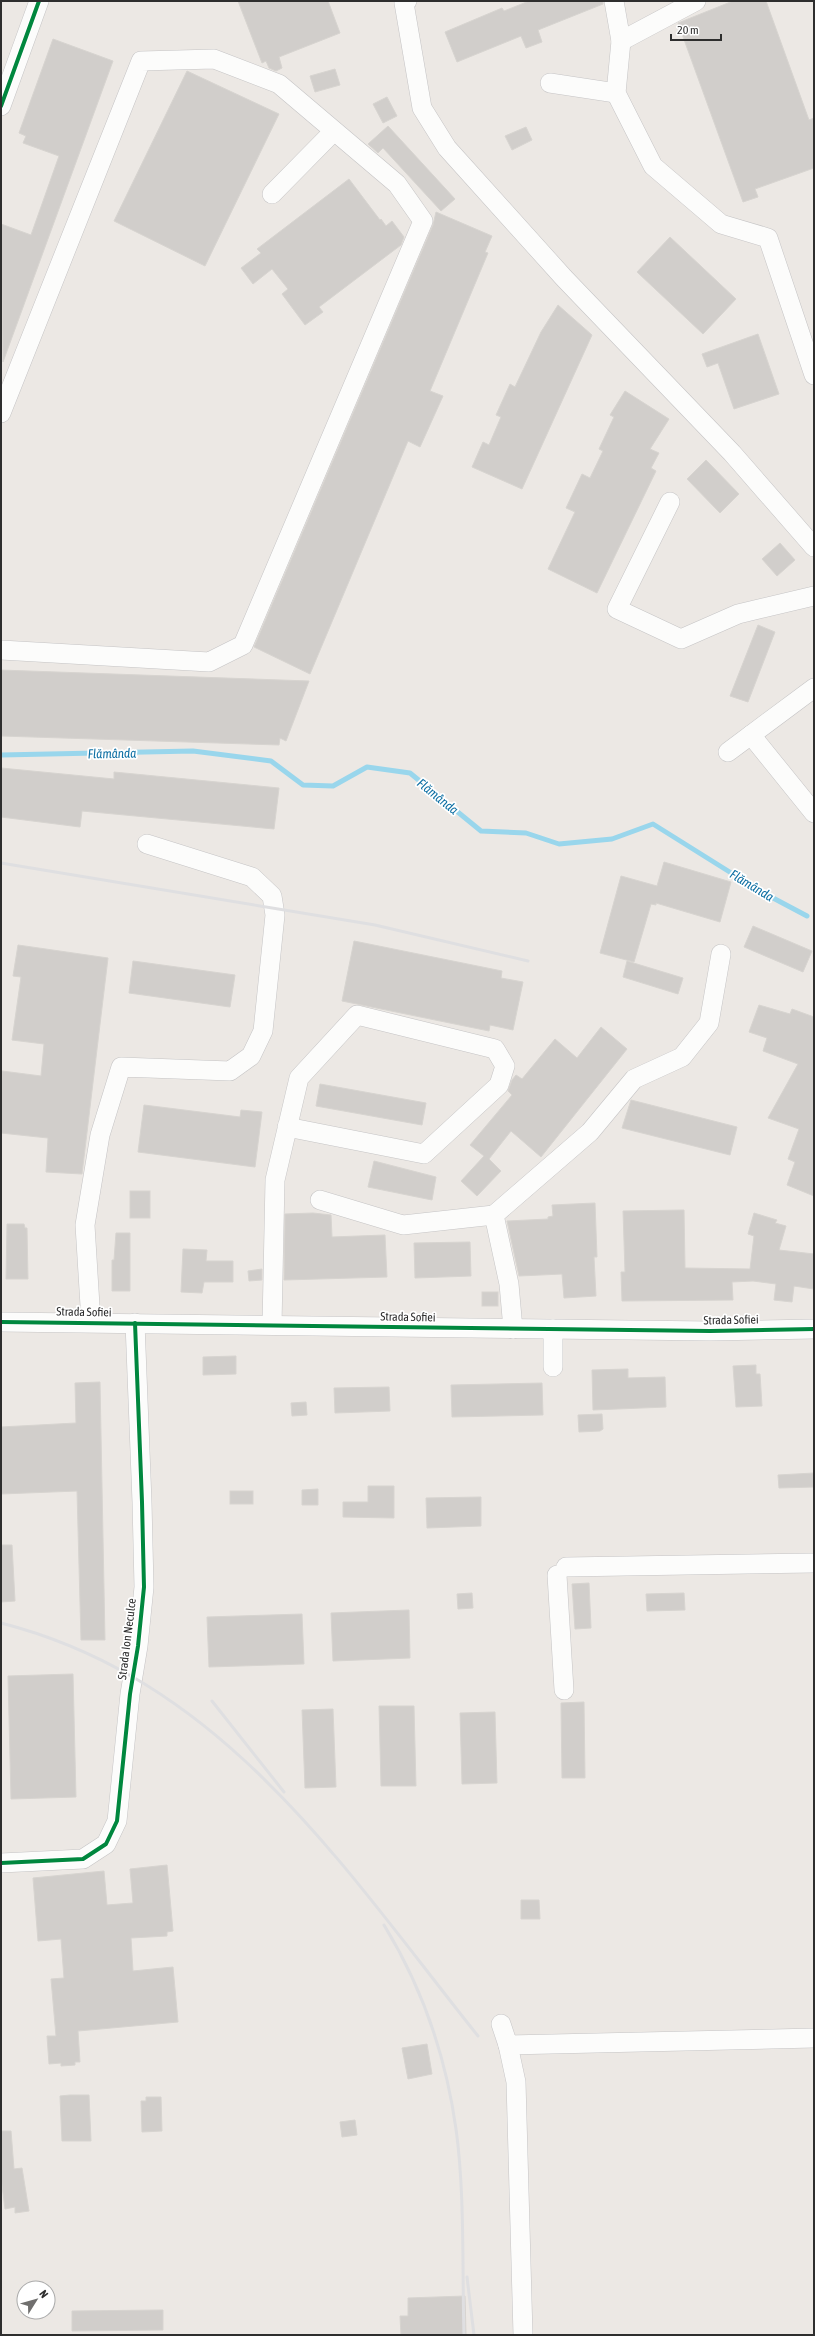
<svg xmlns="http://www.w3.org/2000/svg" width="815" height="2336" font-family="'Asap Condensed',sans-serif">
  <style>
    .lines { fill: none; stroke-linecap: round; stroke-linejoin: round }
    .stream { stroke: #99d6ec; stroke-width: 5 }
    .building { fill: #d1cecb; stroke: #d7d4d0 }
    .minor-casing { stroke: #c5c4c5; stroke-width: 20 }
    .minor { stroke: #fcfcfb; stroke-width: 19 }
    .rail { stroke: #dfdfe1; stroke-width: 3 }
    .cycleway-casing { stroke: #fff; stroke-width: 6 }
    .cycleway { stroke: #00873e; stroke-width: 4 }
    .labels { text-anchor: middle; stroke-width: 3.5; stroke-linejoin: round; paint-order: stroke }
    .street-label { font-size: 12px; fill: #2e2e2e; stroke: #fff }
    .water-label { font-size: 13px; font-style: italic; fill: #0d6fa3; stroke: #fff }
  </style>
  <rect width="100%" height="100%" fill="#ece8e4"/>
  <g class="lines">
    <polyline class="stream" points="1,755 193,751 271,761 303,785 333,786 367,767 410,773 481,831 526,833 559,844 612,839 653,824 760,891 807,916"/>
  </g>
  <g class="building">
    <polygon points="238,1 328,1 340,33 279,57 282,68 276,71 269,68 266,61 262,63"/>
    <polygon points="529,1 603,1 603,4 538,30 542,42 526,48 521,36 457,62 445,32 502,8 504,11"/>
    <polygon points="733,1 766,1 809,120 814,118 814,168 755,189 758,197 743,202 678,23"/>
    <polygon points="53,39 113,61 3,362 1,224 31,235 59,156 23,143 26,136 19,133"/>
    <polygon points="335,69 340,85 315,92 310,76"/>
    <polygon points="187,71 279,114 205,266 114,221"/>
    <polygon points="387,97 397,116 383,123 373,104"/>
    <polygon points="388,126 455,199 441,211 383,148 378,153 368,144"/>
    <polygon points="526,127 532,140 512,150 505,136"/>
    <polygon points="349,179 380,220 381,219 386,226 392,221 404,237 401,245 319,307 323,312 305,325 282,294 288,289 272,269 253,284 241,268 261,253 257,249"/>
    <polygon points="436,212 492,236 485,252 488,253 430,391 443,396 420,447 408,441 310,674 254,647 433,225"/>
    <polygon points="670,237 736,299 703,334 637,272"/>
    <polygon points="558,305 592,335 522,489 472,467 483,442 489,445 501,417 496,415 510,384 515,387 541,332"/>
    <polygon points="758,334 779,394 734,409 718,363 707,367 702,354"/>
    <polygon points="625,391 669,419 650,449 659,453 651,468 656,471 597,593 548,569 575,512 566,508 582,474 590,478 603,451 599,449 614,417 610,415"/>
    <polygon points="706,460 739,494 720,513 687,479"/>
    <polygon points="780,543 795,560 777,576 762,559"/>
    <polygon points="758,625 775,632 748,702 730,696"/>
    <polygon points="1,670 309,681 286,741 280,738 279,745 1,736"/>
    <polygon points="1,768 114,779 114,772 279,788 274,829 82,811 80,827 1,817"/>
    <polygon points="664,862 731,882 720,922 656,903 656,905 651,904 634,962 600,953 621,876 657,886"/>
    <polygon points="753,926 812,951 803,972 744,947"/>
    <polygon points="354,941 502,971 501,978 523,982 513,1030 490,1025 489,1031 342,1001"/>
    <polygon points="18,945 108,958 82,1174 46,1172 48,1138 1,1133 2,1071 41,1076 44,1044 12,1040 21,977 13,976"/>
    <polygon points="133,961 235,975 230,1007 129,993"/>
    <polygon points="627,961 683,978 678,994 623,977"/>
    <polygon points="759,1005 790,1014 792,1009 814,1017 814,1196 787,1185 795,1162 788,1159 799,1129 768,1118 798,1064 763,1051 767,1038 749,1032"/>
    <polygon points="601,1027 627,1049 541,1157 511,1131 489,1159 501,1171 477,1196 461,1181 484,1156 470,1145 512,1095 508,1091 512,1080 516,1075 522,1079 555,1039 577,1058"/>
    <polygon points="320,1084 426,1103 422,1125 316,1106"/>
    <polygon points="631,1100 737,1127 730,1155 622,1128"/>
    <polygon points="144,1105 240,1117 241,1110 262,1112 255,1167 138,1152"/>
    <polygon points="374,1161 436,1177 432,1200 368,1187"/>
    <rect x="130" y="1191" width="20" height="27"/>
    <polygon points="595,1203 597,1257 594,1257 596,1296 564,1298 562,1274 519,1276 507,1221 548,1219 548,1217 553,1216 552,1205"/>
    <polygon points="684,1210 685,1268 750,1269 754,1236 748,1234 754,1213 777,1220 775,1223 786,1226 779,1250 814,1254 814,1289 794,1286 792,1302 774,1300 776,1284 753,1281 732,1282 733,1300 622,1301 621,1272 625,1272 623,1211"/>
    <polygon points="313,1213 331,1215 332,1237 385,1235 387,1277 284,1280 285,1214"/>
    <polygon points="7,1224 24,1224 25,1228 27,1228 28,1279 6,1279"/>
    <polygon points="116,1233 130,1233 130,1291 112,1291 112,1260 114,1260"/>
    <polygon points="470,1242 471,1276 415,1278 414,1243"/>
    <polygon points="183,1249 207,1250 206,1261 233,1261 233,1282 204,1282 202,1293 181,1292"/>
    <polygon points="262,1269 262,1280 249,1281 248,1271"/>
    <rect x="482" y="1292" width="16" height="14"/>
    <polygon points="236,1356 236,1374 203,1375 203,1357"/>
    <polygon points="756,1365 756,1374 760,1374 762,1406 736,1407 733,1366"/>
    <polygon points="628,1369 628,1378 665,1377 666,1407 593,1410 592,1370"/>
    <polygon points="100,1382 105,1640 81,1640 77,1491 1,1494 1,1427 76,1423 75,1383"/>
    <polygon points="542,1383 543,1415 452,1417 451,1385"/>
    <polygon points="389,1387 390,1411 335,1413 334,1388"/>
    <polygon points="306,1402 307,1415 292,1416 291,1403"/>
    <polygon points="602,1414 603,1429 600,1431 579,1432 578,1415"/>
    <polygon points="814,1473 814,1487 779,1488 778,1475"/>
    <polygon points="368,1486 394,1486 394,1518 343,1517 343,1502 368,1502"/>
    <polygon points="318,1489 318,1505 302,1505 302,1490"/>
    <rect x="230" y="1491" width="23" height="13"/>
    <polygon points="481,1497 481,1526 427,1528 426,1498"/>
    <polygon points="1,1545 12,1545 15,1601 1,1602"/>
    <polygon points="589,1583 591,1628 575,1629 572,1584"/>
    <polygon points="472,1593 473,1608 458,1609 457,1594"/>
    <polygon points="684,1593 685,1610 647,1611 646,1594"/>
    <polygon points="409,1610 410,1658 333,1661 331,1613"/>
    <polygon points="302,1614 304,1664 209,1667 207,1617"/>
    <polygon points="73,1674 76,1797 11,1799 8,1676"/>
    <polygon points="584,1702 585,1778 562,1778 561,1703"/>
    <polygon points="379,1706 414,1706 416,1786 381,1786"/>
    <polygon points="333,1709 336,1787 305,1788 302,1710"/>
    <polygon points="495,1712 497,1783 462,1784 460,1713"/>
    <polygon points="167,1865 173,1931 167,1932 167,1936 131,1938 133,1971 173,1967 178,2022 78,2031 80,2062 75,2062 75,2065 61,2066 61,2063 49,2064 47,2036 56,2036 51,1979 64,1978 61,1939 38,1941 33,1878 104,1871 107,1905 133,1903 130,1869"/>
    <polygon points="521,1900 539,1900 540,1919 521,1919"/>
    <polygon points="427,2044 432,2074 408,2079 402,2048"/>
    <polygon points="70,2095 89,2095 91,2141 62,2141 60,2096"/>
    <polygon points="146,2097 161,2097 162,2131 142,2132 141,2101 146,2101"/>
    <polygon points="355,2120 357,2135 342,2137 340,2122"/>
    <polygon points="1,2131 11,2131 14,2169 22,2168 29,2211 15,2213 15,2207 5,2209 1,2177"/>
    <polygon points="465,2296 466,2335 401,2335 400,2316 408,2316 408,2298"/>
    <polygon points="163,2310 163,2330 72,2331 72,2311"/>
  </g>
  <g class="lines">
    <g class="minor-casing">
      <g id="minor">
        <polyline points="407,1 404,3 422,108 447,148 564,278 732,453 814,547"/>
        <polyline points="614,1 621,41 616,93 653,166 721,224 768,238 814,375"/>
        <polyline points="621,41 696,1"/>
        <polyline points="550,83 616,93"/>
        <polyline points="1,106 39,1"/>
        <polyline points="272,194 334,131"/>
        <polyline points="1,413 141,61 214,59 279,84 397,184 423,221 243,645 209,662 1,650"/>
        <polyline points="670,502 617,609 681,639 738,614 814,596"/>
        <polyline points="751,735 814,813"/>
        <polyline points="728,752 814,688"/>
        <polyline points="320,1200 403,1225 494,1215"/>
        <polyline points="1,1322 710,1331 814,1329"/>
        <polyline points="91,1322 85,1225 100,1135 121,1067 230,1071 251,1056 263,1031 275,915 272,896 252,877 147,844"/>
        <polyline points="272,1325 275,1180 299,1078 357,1015 495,1049 505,1066 499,1085 424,1154 287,1127"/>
        <polyline points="513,1329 509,1284 494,1215 590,1132 634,1079 682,1057 709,1023 721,954"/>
        <polyline points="553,1329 553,1367"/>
        <polyline points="566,1567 814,1563"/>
        <polyline points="557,1575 564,1690"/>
        <polyline points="1,1863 83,1859 106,1844 117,1821 130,1694 138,1646 144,1587 142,1502 135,1323"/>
        <polyline points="501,2024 508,2045 814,2038"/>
        <polyline points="508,2045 516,2082 523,2335"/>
      </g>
    </g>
    <use href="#minor" class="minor"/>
    <g class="rail">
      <polyline points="1,863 375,925 528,961"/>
      <path d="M1,1623c223,57 342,244 477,413"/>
      <polyline points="212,1701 284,1792"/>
      <path d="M384,1925c38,62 62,132 72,204 9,65 6,140 8,206"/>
      <polyline points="467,2277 474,2335"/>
    </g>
    <g class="cycleway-casing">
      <g id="cycleway">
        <polyline points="1,106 39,1"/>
        <polyline points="1,1322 710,1331 814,1329"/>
        <polyline points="1,1863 83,1859 106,1844 117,1821 130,1694 138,1646 144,1587 142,1502 135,1323"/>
      </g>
    </g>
    <use href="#cycleway" class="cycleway"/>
  </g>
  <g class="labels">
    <g class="street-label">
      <text transform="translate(84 1312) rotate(1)" y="4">Strada Sofiei</text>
      <text transform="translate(408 1317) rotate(1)" y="4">Strada Sofiei</text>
      <text transform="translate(731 1320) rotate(-1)" y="4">Strada Sofiei</text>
      <text transform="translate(127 1639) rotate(-83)" y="4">Strada Ion Neculce</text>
    </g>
    <g class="water-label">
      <text transform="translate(112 753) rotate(-1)" y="5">Flămânda</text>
      <text transform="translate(438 796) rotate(39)" y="5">Flămânda</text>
      <text transform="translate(752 885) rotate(31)" y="5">Flămânda</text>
    </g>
  </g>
  <rect width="815" height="2336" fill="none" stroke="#2e2e2e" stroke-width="4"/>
  <g transform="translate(36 2300) rotate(53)"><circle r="19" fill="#ffffff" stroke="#ababab"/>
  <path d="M0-3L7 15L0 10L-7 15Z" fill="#706f6e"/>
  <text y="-6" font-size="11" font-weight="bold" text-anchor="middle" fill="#2e2e2e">N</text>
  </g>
  <path d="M671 34v6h50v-6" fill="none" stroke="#2e2e2e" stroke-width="2"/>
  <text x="677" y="34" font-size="12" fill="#2e2e2e" stroke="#ffffff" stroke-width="3" paint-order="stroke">20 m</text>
</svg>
